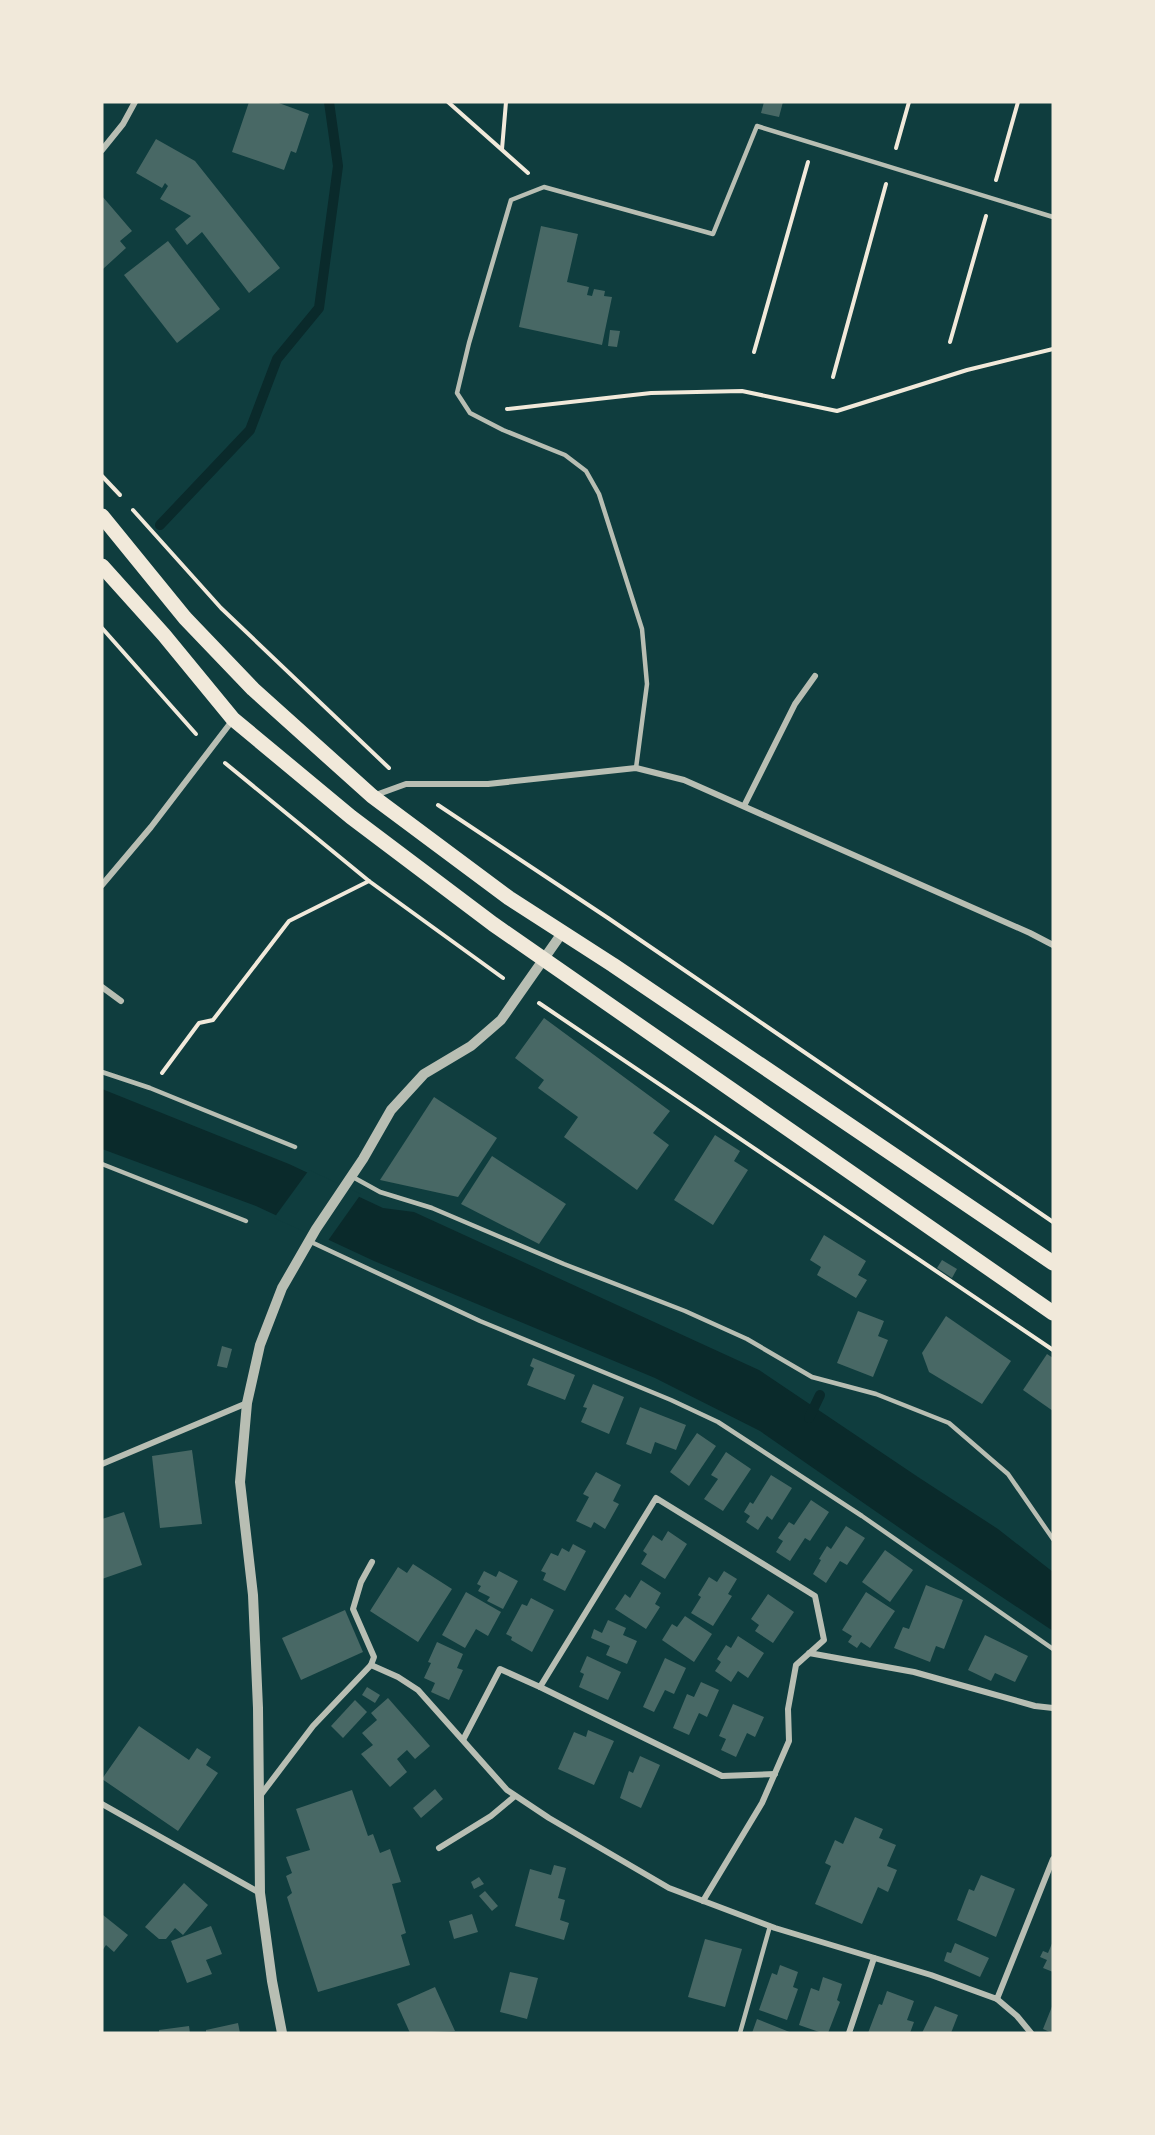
<svg xmlns="http://www.w3.org/2000/svg" width="1155" height="2135" font-family="'Asap Condensed',sans-serif">
  <style>
    .water { fill: #0a2a2b }
    .pier { fill: #0f3d3e }
    .lines { fill: none; stroke-linecap: round; stroke-linejoin: round }
    .stream { stroke: #0a2a2b; stroke-width: 10 }
    .building { fill: #486865 }
    .path { stroke: #f1e9da; stroke-width: 4 }
    .service { stroke: #b8beb3; stroke-width: 4.5 }
    .minor { stroke: #b8beb3; stroke-width: 6 }
    .tertiary { stroke: #b8beb3; stroke-width: 10 }
    .primary { stroke: #f1e9da; stroke-width: 15 }
  </style>
  <rect width="100%" height="100%" fill="#0f3d3e"/>
  <polygon class="water" points="102,1089 289,1164 383,1208 414,1212 759,1370 918,1477 998,1529 1053,1572 1053,1631 927,1547 760,1431 655,1378 374,1261 256,1206 102,1149"/>
  <polygon class="pier" points="309,1170 361,1194 327,1242 274,1218"/>
  <g class="lines">
    <g class="stream">
      <polyline points="160,525 250,430 277,359 319,308 338,166 329,102"/>
      <polyline points="809,1418 820,1395"/>
    </g>
  </g>
  <g class="building">
    <polygon points="249,102 276,102 309,114 296,153 291,151 284,170 232,152"/>
    <polygon points="764,102 783,102 779,117 761,113"/>
    <polygon points="156,139 195,161 280,268 249,293 202,232 187,245 175,229 191,216 160,199 168,186 165,183 162,188 136,173"/>
    <polygon points="102,196 132,231 120,241 126,248 103,269"/>
    <polygon points="541,226 578,234 567,282 589,287 587,295 592,296 594,289 605,291 604,296 612,297 602,345 519,327"/>
    <polygon points="168,241 220,309 177,343 124,275"/>
    <polygon points="610,330 620,331 617,347 608,346"/>
    <polygon points="544,1018 670,1111 653,1133 669,1145 637,1190 564,1137 578,1117 538,1088 544,1080 515,1058"/>
    <polygon points="434,1097 497,1138 458,1197 380,1180"/>
    <polygon points="715,1135 740,1151 734,1161 748,1170 713,1225 674,1200"/>
    <polygon points="492,1156 566,1204 539,1244 461,1204"/>
    <polygon points="824,1235 866,1261 858,1275 867,1280 856,1298 817,1275 821,1267 810,1260"/>
    <polygon points="942,1260 957,1269 952,1278 937,1268"/>
    <polygon points="858,1311 884,1321 878,1336 888,1340 873,1377 837,1363"/>
    <polygon points="946,1316 1011,1361 982,1404 929,1372 922,1353"/>
    <polygon points="222,1346 232,1349 227,1368 217,1366"/>
    <polygon points="1047,1354 1053,1358 1053,1411 1023,1390"/>
    <polygon points="533,1358 575,1375 565,1400 527,1385 534,1368 530,1366"/>
    <polygon points="593,1384 624,1397 609,1434 581,1422 587,1408 583,1407"/>
    <polygon points="640,1407 686,1425 676,1450 655,1442 651,1454 626,1444"/>
    <polygon points="697,1433 716,1446 689,1486 670,1472"/>
    <polygon points="192,1450 202,1524 160,1528 152,1456"/>
    <polygon points="726,1452 751,1469 723,1511 704,1499 718,1479 711,1475"/>
    <polygon points="596,1472 621,1485 613,1501 619,1504 605,1529 594,1522 591,1528 576,1521 589,1497 583,1494"/>
    <polygon points="771,1475 792,1488 772,1520 767,1516 758,1530 746,1522 750,1516 744,1512 750,1502 753,1504"/>
    <polygon points="811,1500 829,1512 810,1541 805,1538 790,1561 776,1552 783,1541 778,1538 789,1522 794,1525"/>
    <polygon points="124,1512 142,1565 102,1579 102,1519"/>
    <polygon points="846,1526 865,1538 847,1565 840,1561 826,1583 813,1574 821,1560 819,1559 827,1546 831,1549"/>
    <polygon points="668,1531 687,1544 665,1579 641,1564 647,1554 643,1551 653,1535 662,1541"/>
    <polygon points="573,1544 586,1551 565,1591 543,1580 546,1573 541,1571 551,1553 558,1556 562,1548 569,1552"/>
    <polygon points="885,1550 913,1570 890,1602 862,1582"/>
    <polygon points="413,1564 452,1589 418,1642 370,1611 398,1567 407,1573"/>
    <polygon points="484,1571 496,1577 499,1571 518,1581 503,1609 487,1601 490,1597 478,1591 481,1586 477,1584"/>
    <polygon points="724,1571 737,1579 728,1594 732,1596 713,1626 691,1613 701,1597 698,1595 709,1577 717,1582"/>
    <polygon points="641,1580 661,1593 655,1604 660,1607 646,1629 615,1609 625,1594 630,1598"/>
    <polygon points="926,1585 963,1600 944,1649 936,1646 930,1662 894,1648 903,1627 909,1629"/>
    <polygon points="466,1592 501,1612 488,1636 476,1629 465,1648 442,1635"/>
    <polygon points="866,1592 895,1611 870,1648 861,1642 857,1648 848,1642 852,1636 842,1630"/>
    <polygon points="768,1594 794,1612 773,1643 755,1631 759,1625 751,1619"/>
    <polygon points="531,1598 554,1610 532,1652 511,1640 512,1637 506,1634 522,1604 527,1606"/>
    <polygon points="345,1610 363,1652 301,1680 282,1638"/>
    <polygon points="685,1616 712,1634 694,1662 662,1640 672,1624 677,1627"/>
    <polygon points="608,1620 626,1628 623,1635 637,1641 627,1664 606,1655 610,1646 591,1638 594,1629 602,1633"/>
    <polygon points="985,1635 1028,1656 1015,1682 995,1673 991,1681 968,1670"/>
    <polygon points="738,1636 764,1653 748,1678 738,1671 731,1682 715,1671 721,1662 717,1659 726,1645 731,1648"/>
    <polygon points="437,1642 463,1654 457,1668 463,1670 449,1700 431,1692 435,1683 424,1678 431,1663 428,1662"/>
    <polygon points="587,1656 621,1672 608,1700 579,1687 584,1674 580,1672"/>
    <polygon points="665,1658 686,1668 674,1694 665,1690 654,1712 643,1707"/>
    <polygon points="701,1682 719,1690 707,1717 699,1713 689,1735 673,1728 687,1694 694,1697"/>
    <polygon points="367,1687 380,1695 375,1703 362,1695"/>
    <polygon points="388,1698 430,1746 415,1759 407,1750 397,1759 407,1772 390,1787 361,1754 373,1745 362,1733 377,1720 371,1713"/>
    <polygon points="355,1700 367,1712 343,1738 331,1726"/>
    <polygon points="733,1704 764,1717 755,1737 747,1733 736,1757 721,1750 726,1739 719,1736"/>
    <polygon points="139,1726 189,1760 197,1748 211,1757 206,1765 218,1773 178,1831 102,1779"/>
    <polygon points="588,1730 614,1741 594,1785 558,1769 574,1732 586,1737"/>
    <polygon points="640,1756 660,1765 641,1808 620,1798 629,1771 633,1773"/>
    <polygon points="435,1789 443,1799 421,1818 413,1808"/>
    <polygon points="352,1790 368,1836 373,1834 380,1853 390,1849 401,1882 392,1884 406,1933 401,1935 410,1965 318,1992 287,1897 292,1893 286,1876 292,1873 286,1857 310,1850 296,1809"/>
    <polygon points="855,1817 883,1829 879,1838 896,1845 887,1866 897,1870 888,1892 878,1887 862,1924 815,1904 831,1866 825,1863 835,1840 843,1844"/>
    <polygon points="554,1865 566,1868 558,1898 565,1900 560,1920 569,1923 564,1940 515,1926 530,1869 551,1875"/>
    <polygon points="981,1875 1015,1889 996,1937 957,1920 969,1889 974,1891"/>
    <polygon points="479,1877 484,1884 474,1889 471,1882"/>
    <polygon points="184,1883 208,1905 183,1935 175,1928 166,1939 159,1939 145,1927"/>
    <polygon points="485,1891 498,1906 492,1911 479,1896"/>
    <polygon points="472,1914 478,1932 454,1939 449,1921"/>
    <polygon points="103,1915 128,1935 114,1952 106,1945 102,1951"/>
    <polygon points="211,1926 222,1954 206,1960 212,1974 187,1983 171,1941"/>
    <polygon points="705,1939 742,1949 725,2007 688,1997"/>
    <polygon points="1053,1941 1053,1972 1043,1968 1047,1960 1040,1957 1043,1951 1048,1953"/>
    <polygon points="955,1943 989,1958 980,1977 944,1961 947,1952 951,1953"/>
    <polygon points="780,1965 798,1972 793,1987 798,1989 787,2020 759,2010 772,1973 777,1975"/>
    <polygon points="510,1972 538,1978 527,2019 500,2012"/>
    <polygon points="823,1977 842,1984 837,2000 840,2002 828,2033 822,2033 799,2025 811,1988 819,1991"/>
    <polygon points="435,1987 455,2031 410,2033 397,2004"/>
    <polygon points="887,1991 914,2001 907,2020 914,2022 910,2033 868,2033 879,2004 882,2005"/>
    <polygon points="1053,2004 1053,2033 1052,2033 1043,2029"/>
    <polygon points="935,2006 958,2015 951,2033 922,2033"/>
    <polygon points="757,2019 792,2033 752,2033"/>
    <polygon points="238,2023 240,2033 206,2033 206,2030"/>
    <polygon points="189,2026 190,2033 159,2033 159,2030"/>
  </g>
  <g class="lines">
    <g class="path">
      <polyline points="448,102 528,173"/>
      <polyline points="896,148 909,102"/>
      <polyline points="502,149 506,102"/>
      <polyline points="996,180 1018,102"/>
      <polyline points="950,342 986,216"/>
      <polyline points="754,352 808,162"/>
      <polyline points="833,377 886,184"/>
      <polyline points="507,409 651,393 742,391 837,411 967,370 1053,349"/>
      <polyline points="102,476 120,495"/>
      <polyline points="133,510 221,608 389,768"/>
      <polyline points="102,628 196,734"/>
      <polyline points="225,763 369,881 503,978"/>
      <polyline points="438,805 608,918 1053,1222"/>
      <polyline points="539,1003 1053,1350"/>
      <polyline points="162,1073 199,1023 213,1020 289,921 369,881"/>
    </g>
    <g class="service">
      <polyline points="636,768 647,684 642,629 599,494 586,471 565,455 503,430 470,413 457,393 469,343 511,200 544,187 713,234 757,126 1053,217"/>
      <polyline points="102,1072 150,1088 295,1147"/>
      <polyline points="102,1164 246,1221"/>
      <polyline points="351,1176 380,1192 432,1208 564,1264 685,1311 747,1339 812,1377 876,1394 949,1423 1008,1474 1053,1539"/>
      <polyline points="309,1241 480,1321 671,1400 718,1422 862,1516 1053,1649"/>
      <polyline points="740,2033 770,1926"/>
    </g>
    <g class="minor">
      <polyline points="102,150 123,124 135,102"/>
      <polyline points="373,796 406,784 488,784 636,768 684,780 1030,933 1053,945"/>
      <polyline points="744,806 795,704 815,676"/>
      <polyline points="102,885 151,827 232,721"/>
      <polyline points="102,987 121,1001"/>
      <polyline points="102,1464 247,1403"/>
      <polyline points="809,1653 914,1672 1035,1706 1053,1708"/>
      <polyline points="371,1665 374,1657 353,1609 361,1582 372,1562"/>
      <polyline points="540,1687 722,1776 775,1774"/>
      <polyline points="463,1740 500,1669 540,1687 656,1498 815,1596 824,1640 796,1665 788,1709 789,1741 762,1803 703,1901"/>
      <polyline points="260,1796 313,1726 371,1665 398,1677 418,1690 507,1790 549,1818 669,1888 775,1928 931,1975 997,1999 1053,1859"/>
      <polyline points="102,1804 260,1893"/>
      <polyline points="439,1848 491,1816 515,1796"/>
      <polyline points="997,1999 1017,2016 1031,2033"/>
      <polyline points="849,2033 874,1958"/>
    </g>
    <polyline class="tertiary" points="282,2033 272,1981 260,1893 258,1708 253,1595 240,1482 247,1403 260,1345 282,1288 316,1229 363,1159 391,1110 424,1074 471,1046 501,1020 562,933"/>
    <g class="primary">
      <polyline points="102,516 185,618 253,689 372,796 509,898 613,965 1053,1263"/>
      <polyline points="102,566 164,635 233,719 351,817 493,924 1053,1313"/>
    </g>
  </g>
  <rect width="1155" height="2135" fill="none" stroke="#f1e9da" stroke-width="207"/>
</svg>
